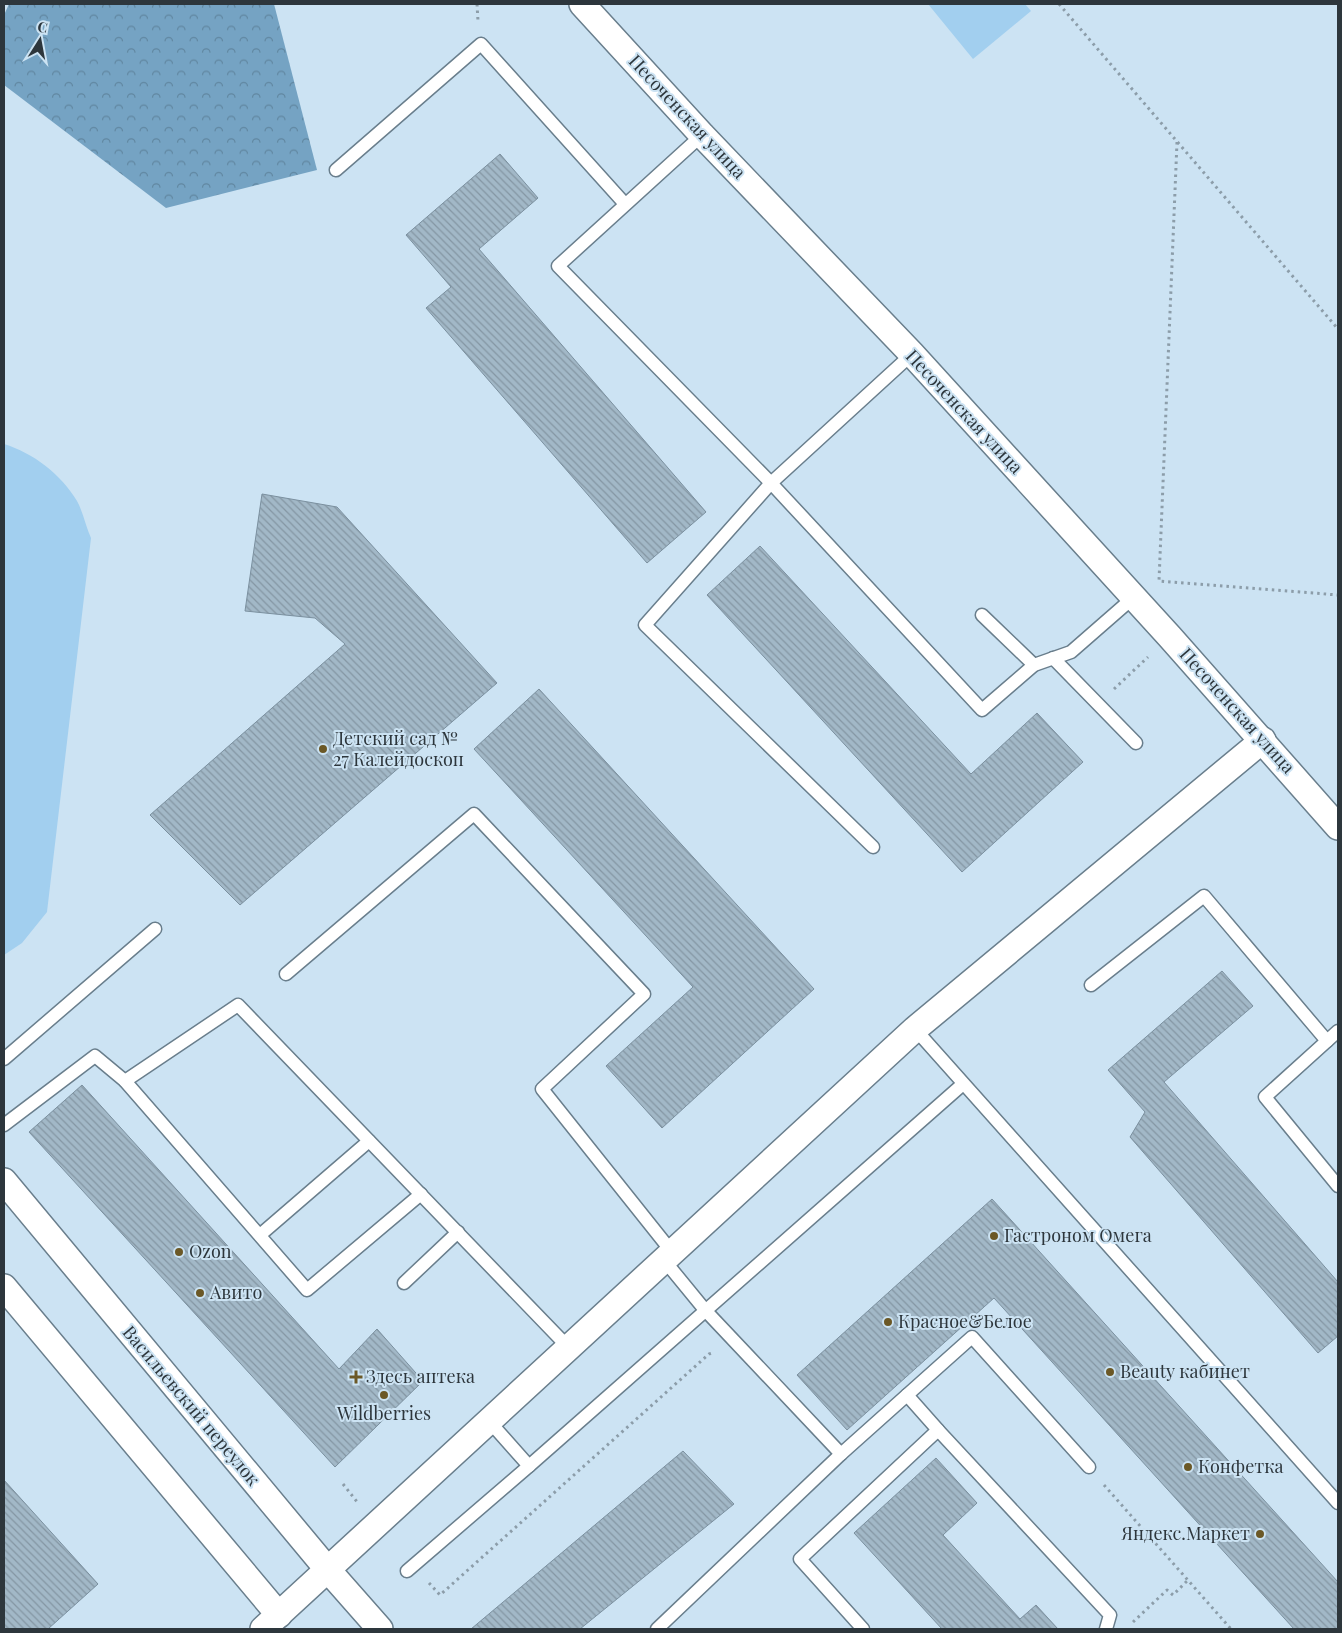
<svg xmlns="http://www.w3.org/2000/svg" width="1342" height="1633" font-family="'Playfair Display',serif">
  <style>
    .green { fill: #a2cfef }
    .forest { fill: url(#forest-crowns) }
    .building { fill: url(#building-back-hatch); stroke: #7b909f }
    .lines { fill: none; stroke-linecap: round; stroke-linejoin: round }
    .service-casing { stroke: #697e8c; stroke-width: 15 }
    .minor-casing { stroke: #697e8c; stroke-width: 28 }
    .path { stroke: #8c9da9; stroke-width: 3; stroke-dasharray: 2.5 4; stroke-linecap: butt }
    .service { stroke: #fff; stroke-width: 12 }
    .minor { stroke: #fff; stroke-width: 25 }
    .poi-dot { fill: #6b5826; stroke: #cce3f3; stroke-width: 2 }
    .labels { text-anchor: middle; stroke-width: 4; stroke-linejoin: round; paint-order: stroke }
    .street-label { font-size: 18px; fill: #2d363c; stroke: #cce3f3 }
    .poi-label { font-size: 18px; fill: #2d363c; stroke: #cce3f3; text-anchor: start }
  </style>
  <defs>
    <pattern id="forest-crowns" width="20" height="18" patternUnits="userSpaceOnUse" patternTransform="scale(1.25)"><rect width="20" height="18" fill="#75a3c3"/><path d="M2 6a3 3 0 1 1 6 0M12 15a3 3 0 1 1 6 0" fill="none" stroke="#6086a0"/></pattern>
    <pattern id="building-back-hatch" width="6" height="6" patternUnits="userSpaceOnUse" patternTransform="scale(1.25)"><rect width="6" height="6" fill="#a2b8c7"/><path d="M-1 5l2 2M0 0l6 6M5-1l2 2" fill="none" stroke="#8496a3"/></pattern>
  </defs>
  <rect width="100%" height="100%" fill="#cce3f3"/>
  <g class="green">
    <polygon points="928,4 1025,4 1031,11 973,59"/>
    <path d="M4,444c29,9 57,30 73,57 6,11 9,26 14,37l-44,374 -25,31 -18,12z"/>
  </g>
  <polygon class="forest" points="9,4 274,4 317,170 166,208 4,85 4,15"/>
  <g class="building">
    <polygon points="500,154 538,198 479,249 706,512 647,563 426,308 451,287 406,235"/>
    <polygon points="262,494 337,507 497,683 240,905 150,815 345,644 315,618 245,611"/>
    <polygon points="760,546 971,774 1037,713 1083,762 962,872 707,595"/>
    <polygon points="539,689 814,989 662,1128 606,1066 693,987 474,749"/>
    <polygon points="1222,971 1253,1006 1164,1082 1338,1282 1338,1336 1318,1353 1130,1137 1145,1112 1108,1070"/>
    <polygon points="82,1085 339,1369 377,1329 423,1381 335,1467 29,1132"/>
    <polygon points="992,1199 1338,1582 1338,1629 1294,1629 994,1298 847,1430 797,1375"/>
    <polygon points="683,1451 734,1504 580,1629 471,1629"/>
    <polygon points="936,1458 977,1503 943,1535 1020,1619 1036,1605 1058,1629 942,1629 854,1533"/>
    <polygon points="4,1480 98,1584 48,1629 4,1629"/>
  </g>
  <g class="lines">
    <g class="service-casing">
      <g id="service">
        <polyline points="702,135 558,266 771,483 645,625 873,847"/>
        <polyline points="336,170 481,44 625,204"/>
        <polyline points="912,354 771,483 982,710 1034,665 1071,652 1134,597"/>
        <polyline points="982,615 1034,665"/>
        <polyline points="1053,658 1136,743"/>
        <polyline points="286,974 474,814 644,994 542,1089 672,1252"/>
        <polyline points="1091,985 1204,896 1327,1041"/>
        <polyline points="915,1029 1338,1503"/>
        <polyline points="1338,1031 1265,1097 1338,1186"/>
        <polyline points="4,1059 155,929"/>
        <polyline points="125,1081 307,1290 421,1194"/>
        <polyline points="4,1125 95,1056 125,1081 238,1005 569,1348"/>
        <polyline points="260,1235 369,1141"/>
        <polyline points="664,1260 705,1310 841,1454 972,1337 1089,1467"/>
        <polyline points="404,1283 458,1232"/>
        <polyline points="907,1395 938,1430"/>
        <polyline points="489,1421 529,1466"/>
        <polyline points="407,1571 529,1466 963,1084"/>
        <polyline points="657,1629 841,1454"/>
        <polyline points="863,1629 800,1559 938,1430 1110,1615 1106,1629"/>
      </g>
    </g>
    <g class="minor-casing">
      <g id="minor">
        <polyline points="582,4 702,135 912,354 1170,637 1338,827"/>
        <polyline points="4,1181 328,1570 380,1629"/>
        <polyline points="4,1287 279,1615"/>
        <polyline points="263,1629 915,1029 1263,740"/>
      </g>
    </g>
    <g class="path">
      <polyline points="477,4 478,21"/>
      <polyline points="1059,4 1338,329"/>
      <polyline points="1177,142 1159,581 1338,595"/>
      <polyline points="1114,689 1148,657"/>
      <polyline points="343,1484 358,1503"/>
      <polyline points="1104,1485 1231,1629"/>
      <polyline points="429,1583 440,1595 709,1354 712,1353"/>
      <polyline points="1133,1622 1167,1590 1173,1595 1188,1580"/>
    </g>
    <use href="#service" class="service"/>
    <use href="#minor" class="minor"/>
  </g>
  <g class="poi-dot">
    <circle cx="323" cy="749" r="5"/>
    <circle cx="994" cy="1236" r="5"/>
    <circle cx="179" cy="1252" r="5"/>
    <circle cx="200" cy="1293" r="5"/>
    <circle cx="888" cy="1322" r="5"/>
    <circle cx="1110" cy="1372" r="5"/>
    <path d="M353.5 1369.5h5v5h5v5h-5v5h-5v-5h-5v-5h5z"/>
    <circle cx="384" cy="1395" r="5"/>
    <circle cx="1188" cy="1467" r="5"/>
    <circle cx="1260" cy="1534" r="5"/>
  </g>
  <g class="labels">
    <g class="street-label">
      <text transform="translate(687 117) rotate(47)" y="6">Песоченская улица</text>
      <text transform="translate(964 412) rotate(47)" y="6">Песоченская улица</text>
      <text transform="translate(1237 711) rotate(48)" y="6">Песоченская улица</text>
      <text transform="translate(191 1406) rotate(50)" y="6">Васильевский переулок</text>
    </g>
    <g class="poi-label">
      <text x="333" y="745">Детский сад №<tspan x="333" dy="21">27 Калейдоскоп</tspan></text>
      <text x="1004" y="1242">Гастроном Омега</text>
      <text x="189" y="1258">Ozon</text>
      <text x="210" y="1299">Авито</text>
      <text x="898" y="1328">Красное&amp;Белое</text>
      <text x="1120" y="1378">Beauty кабинет</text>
      <text x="366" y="1383">Здесь аптека</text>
      <text x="384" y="1420" text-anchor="middle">Wildberries</text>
      <text x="1198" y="1473">Конфетка</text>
      <text x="1250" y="1540" text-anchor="end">Яндекс.Маркет</text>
    </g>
  </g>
  <rect width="1342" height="1633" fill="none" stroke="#2d363c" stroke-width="10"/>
  <g transform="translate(40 40) rotate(11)" stroke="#cce3f3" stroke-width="4" paint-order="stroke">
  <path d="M0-4L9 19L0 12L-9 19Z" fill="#2d363c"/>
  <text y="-8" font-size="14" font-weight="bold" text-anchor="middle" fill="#2d363c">С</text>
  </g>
</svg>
